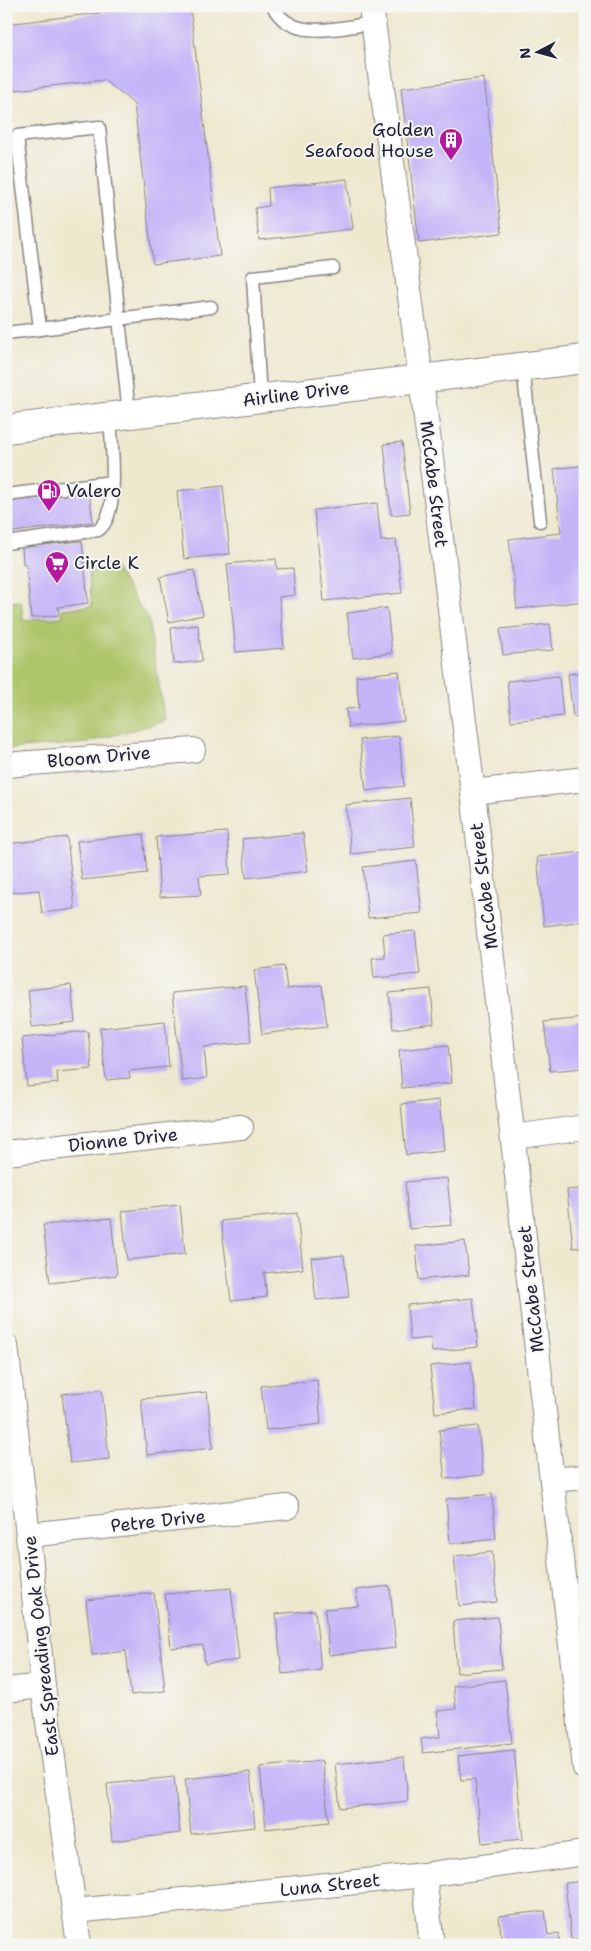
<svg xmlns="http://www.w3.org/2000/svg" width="591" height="1951" font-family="'Shantell Sans',sans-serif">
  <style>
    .green { fill: #afc569; stroke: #687452 }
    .building { fill: #c3b4f8 }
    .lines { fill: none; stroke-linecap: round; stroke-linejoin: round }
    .lane-casing { stroke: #888584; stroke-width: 15 }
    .street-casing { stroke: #888584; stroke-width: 26 }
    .secondary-casing { stroke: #888584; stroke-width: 30 }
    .lane { stroke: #fff; stroke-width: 12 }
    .street { stroke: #fff; stroke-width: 24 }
    .secondary { stroke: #fff; stroke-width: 28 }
    .labels { text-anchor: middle; stroke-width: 4; stroke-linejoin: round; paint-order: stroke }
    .poi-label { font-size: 18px; fill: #22223b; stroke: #f6f6f2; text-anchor: start }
    .street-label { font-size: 18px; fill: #22223b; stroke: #f6f6f2 }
  </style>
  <rect width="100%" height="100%" fill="#f6f6f2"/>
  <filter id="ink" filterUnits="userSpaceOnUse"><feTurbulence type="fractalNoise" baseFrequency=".02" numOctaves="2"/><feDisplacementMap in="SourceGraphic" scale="10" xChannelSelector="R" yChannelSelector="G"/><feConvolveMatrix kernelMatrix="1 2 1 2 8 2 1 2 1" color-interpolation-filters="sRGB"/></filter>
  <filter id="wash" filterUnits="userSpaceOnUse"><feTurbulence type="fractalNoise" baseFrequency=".0096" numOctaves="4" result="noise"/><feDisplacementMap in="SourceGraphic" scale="20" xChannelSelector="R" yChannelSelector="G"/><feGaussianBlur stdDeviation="1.12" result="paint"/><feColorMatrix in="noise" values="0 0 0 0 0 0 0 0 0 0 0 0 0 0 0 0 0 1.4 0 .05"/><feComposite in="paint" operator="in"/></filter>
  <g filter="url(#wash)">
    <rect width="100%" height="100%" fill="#ede8ce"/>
    <polygon class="green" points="114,567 148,619 165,721 86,743 6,749 6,602 21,601 23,620 62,617 62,609 92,606 88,570"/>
    <g id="blocks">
      <g class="building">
        <polygon points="159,6 190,6 220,256 153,264 134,104 104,80 6,91 6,24"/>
        <polygon points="484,78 502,233 419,243 401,88"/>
        <polygon points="347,179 353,229 259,240 255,208 269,206 268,188"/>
        <polygon points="402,442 410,513 391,515 384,444"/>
        <polygon points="585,465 585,601 517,609 509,539 561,533 554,469"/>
        <polygon points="223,486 230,554 184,559 177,491"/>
        <polygon points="89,492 93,522 6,533 6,502"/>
        <polygon points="377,503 381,541 396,540 402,593 324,601 314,510"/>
        <polygon points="82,541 88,603 58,607 59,615 31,618 26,564 23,564 22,547"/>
        <polygon points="276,559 277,569 293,568 295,595 279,597 284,648 236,652 227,564"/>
        <polygon points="194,570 203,615 169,622 160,577"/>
        <polygon points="387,608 392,653 353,658 347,613"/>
        <polygon points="550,624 553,650 503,655 500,629"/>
        <polygon points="198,625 202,661 174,664 171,628"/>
        <polygon points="399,671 404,721 348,727 346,709 359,708 356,676"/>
        <polygon points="585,672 585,716 573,717 568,674"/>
        <polygon points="559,676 563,716 511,721 507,681"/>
        <polygon points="399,736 404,786 366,791 360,740"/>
        <polygon points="410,798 415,847 351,854 346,805"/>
        <polygon points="227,832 230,874 199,876 201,895 160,897 156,837"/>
        <polygon points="303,833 308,871 246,878 242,839"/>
        <polygon points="143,834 147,873 82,880 77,841"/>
        <polygon points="67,837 75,909 42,913 39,890 6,893 6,844"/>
        <polygon points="584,852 585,921 544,926 537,857"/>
        <polygon points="416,861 422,913 368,918 363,867"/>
        <polygon points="415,931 420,974 374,978 372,958 385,957 383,934"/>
        <polygon points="284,966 287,989 322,985 327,1026 262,1034 254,970"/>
        <polygon points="71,985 75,1022 32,1027 28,990"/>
        <polygon points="245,986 251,1042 204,1047 207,1078 182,1081 172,993"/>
        <polygon points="431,989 434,1024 393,1029 389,993"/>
        <polygon points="585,1018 585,1068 550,1071 544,1022"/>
        <polygon points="165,1021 169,1067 129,1071 130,1078 106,1080 100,1028"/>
        <polygon points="88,1031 92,1069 57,1072 58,1083 27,1086 22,1038"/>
        <polygon points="448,1045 452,1083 402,1088 399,1050"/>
        <polygon points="439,1100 444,1151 406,1155 401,1104"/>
        <polygon points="447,1178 452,1225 409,1229 405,1182"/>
        <polygon points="585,1188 585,1247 573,1248 567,1190"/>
        <polygon points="180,1205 185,1254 127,1260 122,1211"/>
        <polygon points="297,1213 303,1269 264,1273 267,1297 231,1301 221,1221"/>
        <polygon points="111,1218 117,1275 50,1283 43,1225"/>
        <polygon points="465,1241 469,1275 419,1280 416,1246"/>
        <polygon points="344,1255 349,1297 316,1300 311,1258"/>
        <polygon points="473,1298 478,1347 432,1352 431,1338 410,1340 407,1305"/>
        <polygon points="471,1362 476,1409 435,1413 430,1366"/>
        <polygon points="317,1380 321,1424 266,1430 261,1386"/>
        <polygon points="102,1390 109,1459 70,1463 62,1394"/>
        <polygon points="207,1392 213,1448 147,1455 141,1399"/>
        <polygon points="478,1426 483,1475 445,1479 439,1430"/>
        <polygon points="492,1494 496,1539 450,1544 446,1499"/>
        <polygon points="492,1552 497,1602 459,1606 454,1556"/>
        <polygon points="390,1586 396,1648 329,1655 325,1609 358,1606 356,1590"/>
        <polygon points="231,1588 239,1660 205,1664 203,1645 171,1648 165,1594"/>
        <polygon points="154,1593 165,1691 131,1695 126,1651 92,1655 86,1600"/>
        <polygon points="315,1610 321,1670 282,1674 276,1614"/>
        <polygon points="498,1617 502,1669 457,1673 453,1621"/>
        <polygon points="505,1680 512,1743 423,1753 421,1739 440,1737 437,1711 456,1709 453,1686"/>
        <polygon points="514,1750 523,1839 482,1843 475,1779 461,1780 458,1756"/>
        <polygon points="404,1757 408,1801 340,1808 335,1764"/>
        <polygon points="322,1761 329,1822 266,1829 260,1767"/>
        <polygon points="250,1772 255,1827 191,1834 185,1779"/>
        <polygon points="174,1777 180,1833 112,1841 107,1784"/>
        <polygon points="585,1881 585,1938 571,1939 565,1883"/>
        <polygon points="545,1911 548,1935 559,1933 560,1945 502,1945 499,1916"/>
      </g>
    </g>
  </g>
  <g filter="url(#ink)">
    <use href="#blocks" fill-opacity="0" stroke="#888584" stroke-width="1"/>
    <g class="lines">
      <g class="lane-casing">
        <g id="lane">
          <path d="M273,6c18,37 68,21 100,17"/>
          <polyline points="40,329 211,307"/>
          <polyline points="6,333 40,329 17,136 99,127 129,414"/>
          <polyline points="523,367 540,521"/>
          <polyline points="260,398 253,277 333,268"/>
          <polyline points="6,495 112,482"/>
          <path d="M6,543l92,-13c23,-14 13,-89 12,-114"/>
        </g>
      </g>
      <g class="street-casing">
        <g id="street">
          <polyline points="371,6 421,379 473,792 585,1768"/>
          <polyline points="6,765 193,750"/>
          <polyline points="473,792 585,779"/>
          <polyline points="514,1137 585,1127"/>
          <polyline points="6,1153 241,1127"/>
          <polyline points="6,1346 28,1535 43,1686 79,1945"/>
          <polyline points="552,1480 585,1477"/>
          <polyline points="28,1535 287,1507"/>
          <polyline points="6,1690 43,1686"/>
          <polyline points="424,1875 432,1945"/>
          <polyline points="75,1911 424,1875 585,1853"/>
        </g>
      </g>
      <g class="secondary-casing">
        <polyline id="secondary" points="6,429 585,359"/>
      </g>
      <use href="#lane" class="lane"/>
      <use href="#street" class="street"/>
      <use href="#secondary" class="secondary"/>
    </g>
  </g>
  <defs>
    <g id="building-pin" transform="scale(1.25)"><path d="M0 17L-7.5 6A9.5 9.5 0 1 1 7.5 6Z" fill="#b5179e" stroke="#f6f6f2"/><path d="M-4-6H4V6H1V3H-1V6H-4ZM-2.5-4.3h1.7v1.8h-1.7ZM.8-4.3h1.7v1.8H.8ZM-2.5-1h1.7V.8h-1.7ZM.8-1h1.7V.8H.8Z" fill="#fff"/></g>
    <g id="fuel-pin" transform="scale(1.25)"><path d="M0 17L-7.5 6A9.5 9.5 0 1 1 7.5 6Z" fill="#b5179e" stroke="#f6f6f2"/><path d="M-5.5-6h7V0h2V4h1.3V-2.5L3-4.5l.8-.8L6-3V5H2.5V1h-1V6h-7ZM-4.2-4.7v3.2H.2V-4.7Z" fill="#fff"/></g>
    <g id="supermarket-pin" transform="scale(1.25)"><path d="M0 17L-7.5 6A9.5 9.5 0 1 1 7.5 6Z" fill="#b5179e" stroke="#f6f6f2"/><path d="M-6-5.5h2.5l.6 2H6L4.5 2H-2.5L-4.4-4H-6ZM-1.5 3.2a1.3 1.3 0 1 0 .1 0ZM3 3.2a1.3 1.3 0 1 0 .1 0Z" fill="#fff"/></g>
  </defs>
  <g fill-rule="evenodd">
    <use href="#building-pin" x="451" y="140"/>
    <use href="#fuel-pin" x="49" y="491"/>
    <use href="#supermarket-pin" x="57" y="563"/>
  </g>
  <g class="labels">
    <g class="poi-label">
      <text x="434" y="136" text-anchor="end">Golden<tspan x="434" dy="21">Seafood House</tspan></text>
      <text x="66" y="497">Valero</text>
      <text x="74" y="569">Circle K</text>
    </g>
    <g class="street-label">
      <text transform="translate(296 394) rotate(-7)" y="6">Airline Drive</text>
      <text transform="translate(434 484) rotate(83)" y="6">McCabe Street</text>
      <text transform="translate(99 757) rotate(-5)" y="6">Bloom Drive</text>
      <text transform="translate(484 886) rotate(-97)" y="6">McCabe Street</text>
      <text transform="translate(123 1140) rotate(-6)" y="6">Dionne Drive</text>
      <text transform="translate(531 1289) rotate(-96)" y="6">McCabe Street</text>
      <text transform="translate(158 1521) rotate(-6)" y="6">Petre Drive</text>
      <text transform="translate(41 1646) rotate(-96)" y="6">East Spreading Oak Drive</text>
      <text transform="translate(330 1885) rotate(-6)" y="6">Luna Street</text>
    </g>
  </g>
  <rect width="591" height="1951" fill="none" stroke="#f6f6f2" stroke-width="25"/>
  <g transform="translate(538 52) rotate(264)" stroke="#f6f6f2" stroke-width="4" paint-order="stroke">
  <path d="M0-4L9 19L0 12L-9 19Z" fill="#22223b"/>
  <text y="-8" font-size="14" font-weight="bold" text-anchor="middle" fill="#22223b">N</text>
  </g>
</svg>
